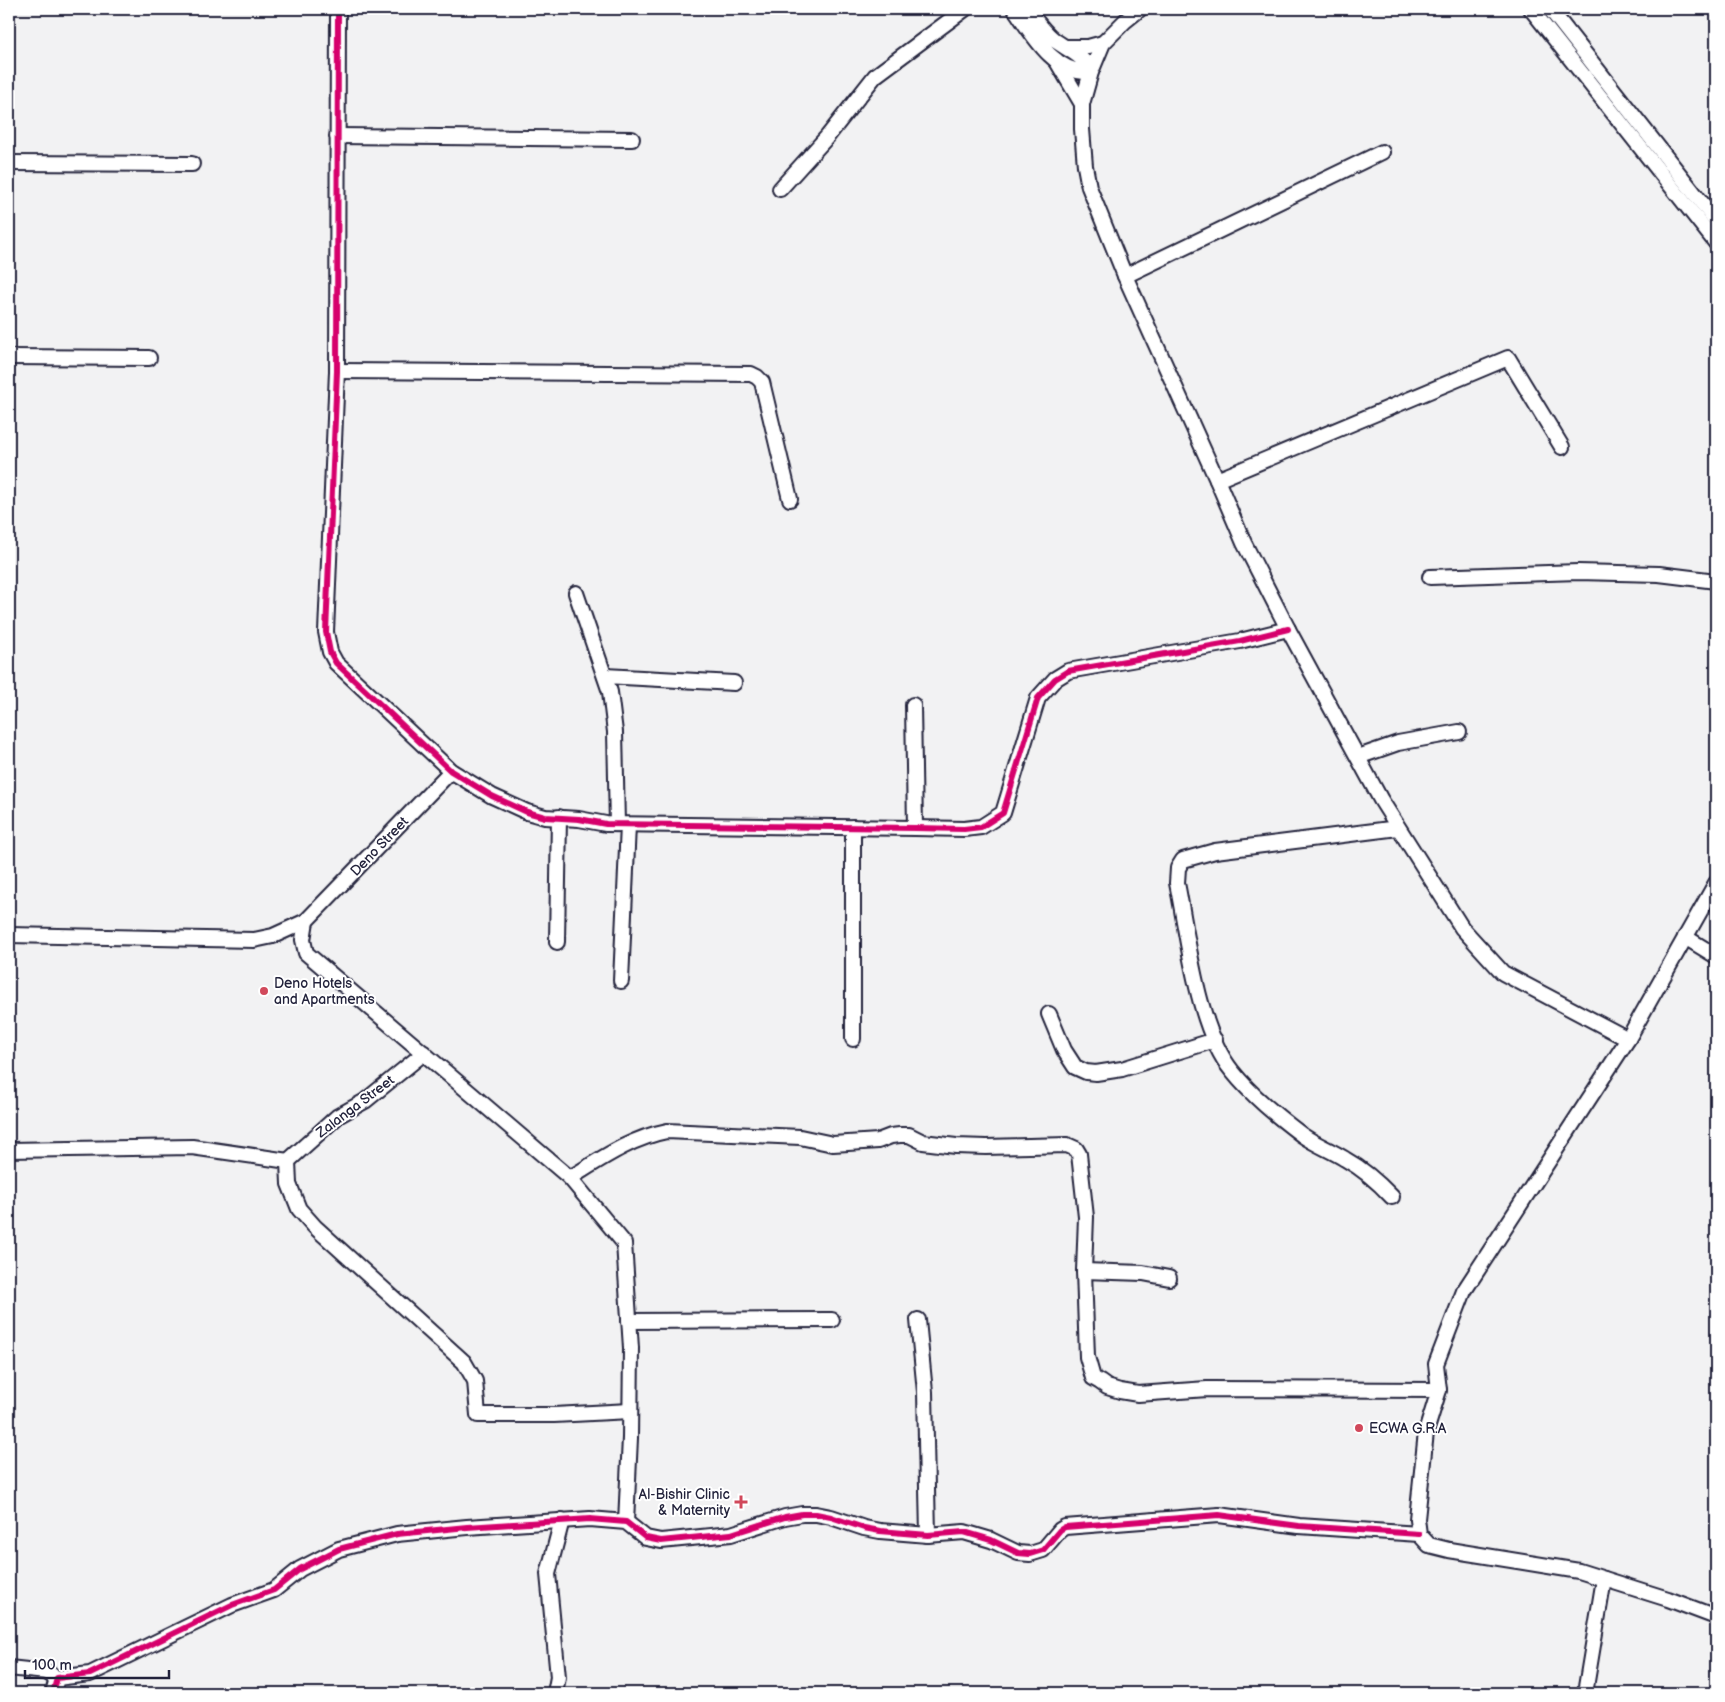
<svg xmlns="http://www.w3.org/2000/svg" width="1725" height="1702" font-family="'Balsamiq Sans',sans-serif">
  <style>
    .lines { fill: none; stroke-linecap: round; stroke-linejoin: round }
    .minor-casing { stroke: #22223b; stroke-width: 18 }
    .minor { stroke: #fff; stroke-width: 14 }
    .cycleway-casing { stroke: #fff; stroke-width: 9 }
    .cycleway { stroke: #d6006c; stroke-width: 6 }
    .poi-dot { fill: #d1495b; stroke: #fff; stroke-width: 2 }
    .labels { text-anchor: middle; stroke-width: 4; stroke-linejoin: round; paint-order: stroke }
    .street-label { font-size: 14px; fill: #22223b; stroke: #fff }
    .poi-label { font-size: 14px; fill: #22223b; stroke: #fff; text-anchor: start }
  </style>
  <rect width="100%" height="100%" fill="#f2f2f3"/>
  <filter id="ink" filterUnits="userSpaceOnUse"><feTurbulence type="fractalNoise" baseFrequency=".02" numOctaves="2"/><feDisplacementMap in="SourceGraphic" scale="10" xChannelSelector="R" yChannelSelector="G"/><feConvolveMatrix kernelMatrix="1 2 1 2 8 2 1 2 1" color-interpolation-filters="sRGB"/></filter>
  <g filter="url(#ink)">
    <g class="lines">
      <g class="minor-casing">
        <g id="minor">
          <polyline points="338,9 337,371 326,632 330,652 336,663 451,771 492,796 527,812 545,817 579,819 606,824 915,828 964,829 981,827 1003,813 1038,698 1055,679 1068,671 1240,641 1288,629"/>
          <path d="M1015,9c17,25 40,66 76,63 -8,-18 -24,-22 -38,-33 -10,-8 -18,-20 -26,-30"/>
          <polyline points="1140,9 1125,21 1103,43 1091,72 1082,104 1082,129 1085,166 1089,187 1125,276 1217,480 1244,543 1288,629 1381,800 1462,928 1503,973 1628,1039"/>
          <polyline points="1531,9 1716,243"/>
          <polyline points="1550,9 1716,221"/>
          <polyline points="1067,47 1088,47 1103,43"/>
          <polyline points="1056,60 1082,104"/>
          <polyline points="337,136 632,139"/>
          <polyline points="9,163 192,164"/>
          <polyline points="780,189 827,137 875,76 965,9"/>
          <polyline points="1125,276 1382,152"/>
          <polyline points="9,357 149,358"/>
          <polyline points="337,371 751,374 757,377 762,382 790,499"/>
          <polyline points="1217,480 1508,358 1562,447"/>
          <polyline points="1430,577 1578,572 1659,574 1716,581"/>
          <polyline points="576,593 610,692 615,732 617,824"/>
          <polyline points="605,676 734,683"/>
          <polyline points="913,705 915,828"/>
          <polyline points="1358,757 1398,743 1459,732"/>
          <polyline points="853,827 853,1039"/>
          <polyline points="1716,883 1628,1039 1464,1291 1436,1364 1439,1390 1426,1432 1417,1519 1419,1534 1429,1545 1449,1550 1579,1571 1668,1599 1716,1617"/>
          <polyline points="306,921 303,940 306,953 570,1178 624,1243 631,1348 630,1438 626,1522"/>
          <polyline points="9,935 254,940 273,936 306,921 451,771"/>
          <polyline points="1685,937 1716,956"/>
          <polyline points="557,942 559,817"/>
          <polyline points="621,981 628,825"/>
          <polyline points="1049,1014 1064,1050 1075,1067 1086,1072 1096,1073 1122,1069 1215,1040"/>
          <polyline points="9,1150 192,1147 288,1161"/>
          <polyline points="288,1161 289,1184 299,1209 315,1227 464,1362 475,1381 478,1415 554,1415 630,1411"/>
          <polyline points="288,1161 338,1116 365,1101 424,1053"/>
          <path d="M570,1178c31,-19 61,-40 97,-47l133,6 33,7 45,-3 13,-5 9,-1h9l14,7 33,4 30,1 81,-2 9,4 3,5 7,63 -2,54 3,86 6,21 7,4 7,5 13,4 18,3 69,-5 232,1"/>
          <path d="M1392,1197c-14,-15 -29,-28 -47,-38 -14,-9 -29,-14 -43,-24 -25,-19 -50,-39 -70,-64 -35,-43 -44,-134 -55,-188l1,-15 5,-8 32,-9 183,-23"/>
          <polyline points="1084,1271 1143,1273 1169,1278"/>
          <polyline points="918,1320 925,1392 928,1535"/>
          <polyline points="629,1321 832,1320"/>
          <polyline points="9,1668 46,1672 57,1678"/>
          <polyline points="53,1693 57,1678 90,1674 232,1605 274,1590 300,1569 339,1549 397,1534 467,1527 590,1519 626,1522 646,1538 661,1541 731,1534 785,1517 802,1514 816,1514 831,1517 864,1528 880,1531 928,1535 964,1532 991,1540 1018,1553 1030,1554 1043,1550 1060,1530 1065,1527 1219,1515 1299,1526 1419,1534"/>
          <polyline points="555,1693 558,1677 548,1574 562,1520"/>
          <polyline points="1585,1693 1604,1579"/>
        </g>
      </g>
      <use href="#minor" class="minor"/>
      <g class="cycleway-casing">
        <g id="cycleway">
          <polyline points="338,9 337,371 326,632 330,652 336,663 451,771 492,796 527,812 545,817 579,819 606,824 915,828 964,829 981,827 1003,813 1038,698 1055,679 1068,671 1240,641 1288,629"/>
          <polyline points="53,1693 57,1678 90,1674 232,1605 274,1590 300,1569 339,1549 397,1534 467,1527 590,1519 626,1522 646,1538 661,1541 731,1534 785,1517 802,1514 816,1514 831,1517 864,1528 880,1531 928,1535 964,1532 991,1540 1018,1553 1030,1554 1043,1550 1060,1530 1065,1527 1219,1515 1299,1526 1419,1534"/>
        </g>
      </g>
      <use href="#cycleway" class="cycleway"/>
    </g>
  </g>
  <g class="poi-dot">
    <circle cx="264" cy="991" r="5"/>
    <circle cx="1359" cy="1428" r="5"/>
    <path d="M738.5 1494.5h5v5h5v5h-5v5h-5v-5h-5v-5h5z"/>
  </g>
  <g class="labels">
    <g class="street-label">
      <text transform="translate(379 846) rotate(-46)" y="5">Deno Street</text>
      <text transform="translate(355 1106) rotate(-37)" y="5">Zalanga Street</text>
    </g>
    <g class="poi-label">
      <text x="274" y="988">Deno Hotels<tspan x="274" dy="16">and Apartments</tspan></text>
      <text x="1369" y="1433">ECWA G.R.A</text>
      <text x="730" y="1499" text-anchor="end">Al-Bishir Clinic<tspan x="730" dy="16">&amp; Maternity</tspan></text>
    </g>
  </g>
  <rect width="1725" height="1702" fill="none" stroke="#fff" stroke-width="30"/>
  <rect x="15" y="15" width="1695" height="1672" fill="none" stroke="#22223b" stroke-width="2" filter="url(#ink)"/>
  <path d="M25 1670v8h144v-8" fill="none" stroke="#22223b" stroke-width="2.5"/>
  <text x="32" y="1670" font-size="15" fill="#22223b" stroke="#ffffff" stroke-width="4" paint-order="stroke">100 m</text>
</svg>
